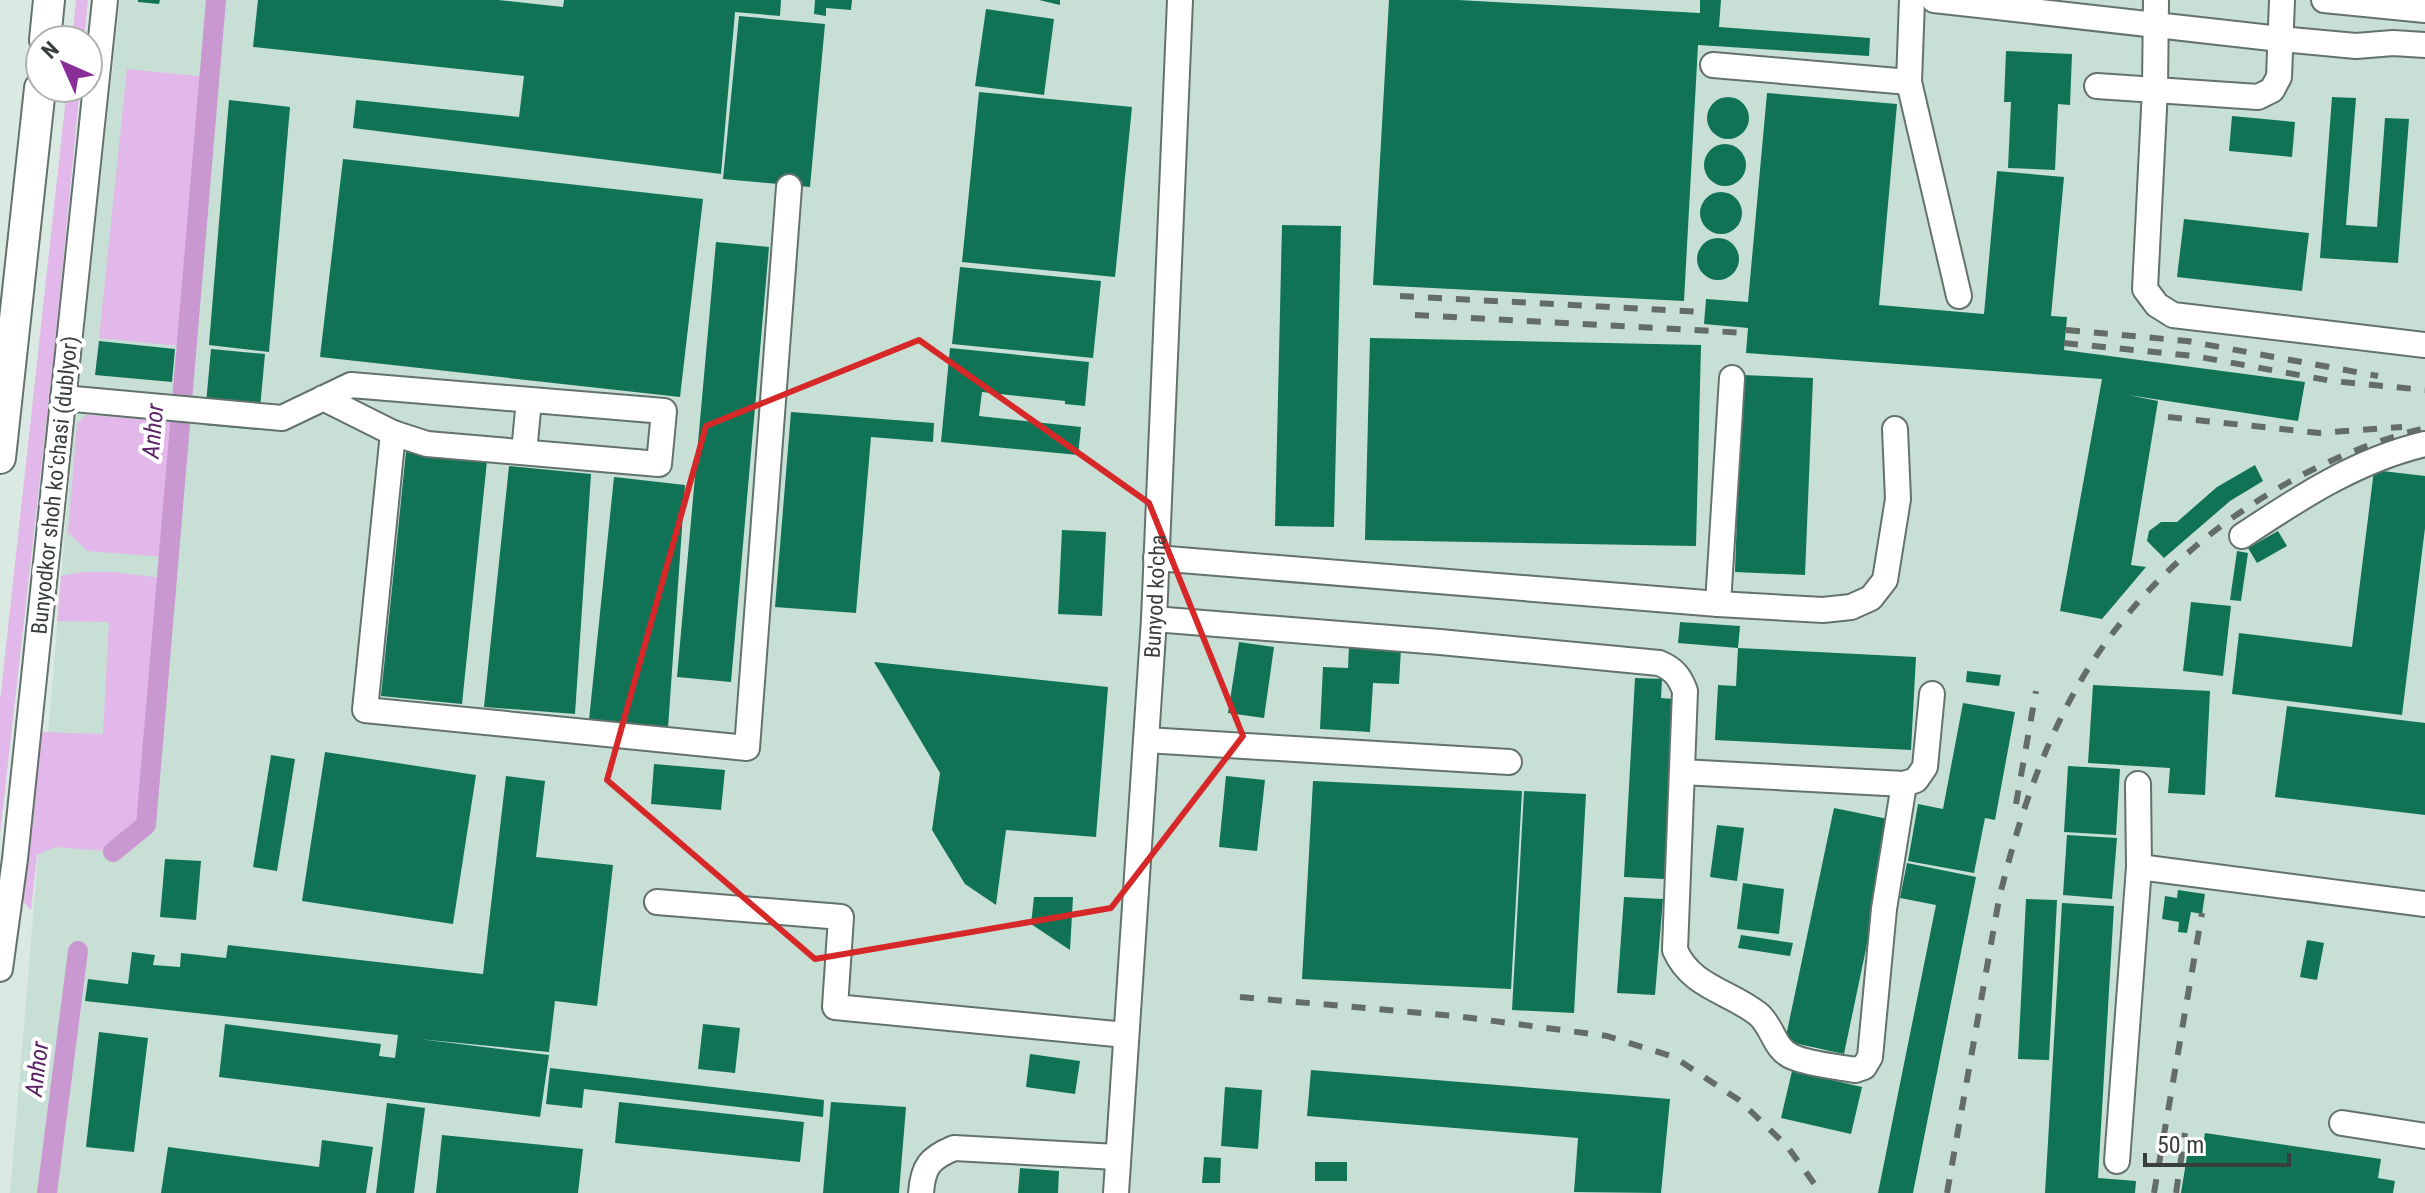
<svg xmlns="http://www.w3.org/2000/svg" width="2425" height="1193" font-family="'Roboto Condensed',sans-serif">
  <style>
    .built { fill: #c8dfd5 }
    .green { fill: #e2b7e9 }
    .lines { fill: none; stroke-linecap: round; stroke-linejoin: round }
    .canal { stroke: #c998d1; stroke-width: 20 }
    .building { fill: #107356 }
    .minor-casing { stroke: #64726c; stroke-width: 28 }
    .major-casing { stroke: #64726c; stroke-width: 34 }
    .minor { stroke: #fff; stroke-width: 24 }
    .major { stroke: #fff; stroke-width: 30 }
    .rail { stroke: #646c68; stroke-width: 6; stroke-dasharray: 14 14; stroke-linecap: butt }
    .marked { fill: none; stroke: #d62828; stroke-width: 6; stroke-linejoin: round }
    .labels { text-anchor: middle; stroke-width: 8; stroke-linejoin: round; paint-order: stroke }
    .street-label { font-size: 22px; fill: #383e3b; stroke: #fff }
    .water-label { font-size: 24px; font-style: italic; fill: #5b2166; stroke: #fff }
  </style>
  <rect width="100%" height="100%" fill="#dae9e2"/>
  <polygon class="built" points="120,0 2425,0 2425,1193 10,1193 74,424"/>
  <g class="green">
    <polygon points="76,0 88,0 84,40 72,40"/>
    <polygon points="127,69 207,77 180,346 99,338"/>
    <polygon points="67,88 80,88 54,354 0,834 0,701"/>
    <polygon points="86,415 176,421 164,557 87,551 68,532 77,424"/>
    <polygon points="81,572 112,572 161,578 137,820 106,851 55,847 37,855 31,910 21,899 41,732 103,734 109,622 57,621 61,576"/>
  </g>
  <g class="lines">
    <g class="canal">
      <polyline points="113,852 146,825 216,0"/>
      <polyline points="47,1193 78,951"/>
    </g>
  </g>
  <g class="building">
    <polygon points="138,0 160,0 159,4 138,2"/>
    <polygon points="258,0 498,0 563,7 564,0 781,0 780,16 735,12 721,174 353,128 356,100 519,117 524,76 253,47"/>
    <polygon points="815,0 852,0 851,10 826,8 826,16 814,14"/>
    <polygon points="1039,0 1060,0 1060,5"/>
    <polygon points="1389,0 1458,0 1700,13 1700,0 1721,0 1719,27 1870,38 1869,56 1698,45 1684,301 1373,285"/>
    <polygon points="986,9 1054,19 1044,95 975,86"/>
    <polygon points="739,16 825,24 810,187 723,179"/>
    <polygon points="2006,51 2072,54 2070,105 2058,104 2055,170 2008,168 2011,102 2004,102"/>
    <polygon points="979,92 1132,107 1115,277 962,262"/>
    <polygon points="1767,93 1897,104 1879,305 1984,314 1997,171 2064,177 2051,316 2067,317 2064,350 2305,382 2298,421 2128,395 2158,401 2131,565 2146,567 2102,619 2060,611 2102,379 1746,353 1748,328 1704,324 1706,299 1748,302"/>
    <circle cx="1728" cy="118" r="21"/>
    <polygon points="2332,97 2356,98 2346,225 2377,227 2385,118 2409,119 2398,263 2320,258"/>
    <polygon points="229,100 290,107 269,352 209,345"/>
    <polygon points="2232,116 2295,122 2292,157 2229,151"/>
    <circle cx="1725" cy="165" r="21"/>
    <polygon points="343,159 703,199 680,397 320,357"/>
    <circle cx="1721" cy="213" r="21"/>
    <polygon points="2184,219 2309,233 2302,291 2177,277"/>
    <polygon points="1282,225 1341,226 1334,527 1275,526"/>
    <circle cx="1718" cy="259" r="21"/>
    <polygon points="716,242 769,247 731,682 677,677"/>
    <polygon points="960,267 1101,281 1093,358 952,344"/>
    <polygon points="1370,338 1701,345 1696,546 1365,540"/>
    <polygon points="99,341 175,349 172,382 95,375"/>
    <polygon points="950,348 1089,362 1085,406 1065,404 1065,401 982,392 979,416 1081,427 1078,455 941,442"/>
    <polygon points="211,349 265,354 258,430 204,425"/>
    <polygon points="1742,375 1813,378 1805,575 1735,572"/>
    <polygon points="791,412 934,423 933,442 871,437 856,613 775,607"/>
    <polygon points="406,452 487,461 462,704 381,696"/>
    <polygon points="2255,465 2263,481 2230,501 2164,558 2147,541 2149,531 2161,522 2177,522 2217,487"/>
    <polygon points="509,466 591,474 575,714 484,707"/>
    <polygon points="2374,470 2425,476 2425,528 2402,715 2232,694 2239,633 2352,647"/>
    <polygon points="614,477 685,485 668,728 589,720"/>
    <polygon points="1062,530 1106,532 1102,616 1058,614"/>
    <polygon points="2278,531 2287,546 2257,563 2248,548"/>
    <polygon points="2237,551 2248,553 2241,601 2230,600"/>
    <polygon points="2191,602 2231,606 2223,676 2183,671"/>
    <polygon points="1680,622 1740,626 1738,648 1678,643"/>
    <polygon points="1239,642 1274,647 1264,718 1228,713"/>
    <polygon points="1349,646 1401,649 1399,684 1373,683 1370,732 1320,729 1323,667 1348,668"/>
    <polygon points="1738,648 1916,657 1911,750 1715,740 1718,685 1736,686"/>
    <polygon points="874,662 1108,687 1096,837 1006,830 996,905 965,884 932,830 940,773"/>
    <polygon points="1967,671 2001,675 1999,686 1966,682"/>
    <polygon points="1635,678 1662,679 1661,698 1673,699 1664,879 1624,877"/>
    <polygon points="2093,685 2210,691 2205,795 2168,793 2170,768 2088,763"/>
    <polygon points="1963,703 2015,712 1995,820 1985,818 1974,873 1908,861 1918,804 1943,809"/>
    <polygon points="2287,706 2425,723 2425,815 2275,797"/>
    <polygon points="325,752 476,775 453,924 302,901"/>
    <polygon points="271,755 295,759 277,871 253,867"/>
    <polygon points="654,764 725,770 721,810 651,804"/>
    <polygon points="2068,766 2120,769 2116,835 2064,832"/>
    <polygon points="506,776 545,781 536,857 613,865 597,1006 555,1001 549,1052 419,1039 549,1055 540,1117 219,1077 225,1024 381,1044 379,1056 395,1058 398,1035 85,1001 88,979 128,984 132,952 155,955 153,965 180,967 181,953 226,958 228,945 483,974"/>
    <polygon points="1226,776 1265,780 1257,851 1219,847"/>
    <polygon points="1313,781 1522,791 1511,989 1302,979"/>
    <polygon points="1524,791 1586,794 1574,1013 1512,1010"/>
    <polygon points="1834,808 1893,820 1844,1054 1785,1041"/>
    <polygon points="1717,825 1744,828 1737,881 1710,877"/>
    <polygon points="2067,835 2117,838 2112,899 2063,895"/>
    <polygon points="165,859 201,861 196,920 160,917"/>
    <polygon points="1907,863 1976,877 1913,1193 1878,1193 1936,905 1900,898"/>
    <polygon points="1743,883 1784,889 1779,934 1737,929"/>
    <polygon points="2178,890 2205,894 2202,914 2191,912 2187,933 2178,932 2179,922 2162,919 2165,896 2177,898"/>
    <polygon points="1034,897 1073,897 1070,950 1031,924"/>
    <polygon points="1624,897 1663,899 1655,995 1617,993"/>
    <polygon points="2026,899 2057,900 2049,1060 2018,1059"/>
    <polygon points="2062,903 2114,906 2098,1178 2136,1181 2135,1193 2045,1193"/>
    <polygon points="1741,935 1793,943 1790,956 1738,948"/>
    <polygon points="2307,940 2324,943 2317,980 2300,977"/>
    <polygon points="703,1024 740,1028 735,1073 698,1069"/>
    <polygon points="99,1032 148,1038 134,1152 86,1147"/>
    <polygon points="1030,1054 1080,1061 1075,1094 1026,1087"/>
    <polygon points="550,1068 824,1100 823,1117 584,1089 582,1108 546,1104"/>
    <polygon points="1311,1070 1670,1099 1661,1193 1574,1192 1578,1138 1307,1116"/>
    <polygon points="1792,1071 1862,1087 1851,1134 1781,1118"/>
    <polygon points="1225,1087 1262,1090 1258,1149 1221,1146"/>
    <polygon points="619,1102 804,1122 800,1162 615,1143"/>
    <polygon points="831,1102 906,1107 899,1193 823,1193"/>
    <polygon points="387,1103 425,1108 414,1193 376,1193"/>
    <polygon points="2205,1133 2381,1159 2378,1178 2395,1181 2393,1193 2181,1193 2188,1150 2202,1152"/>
    <polygon points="442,1135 583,1149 578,1193 436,1193"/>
    <polygon points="322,1140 373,1147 366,1193 161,1193 168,1147 319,1167"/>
    <polygon points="1204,1157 1221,1158 1220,1183 1202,1183"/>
    <rect x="1315" y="1162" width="32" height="19"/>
    <polygon points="1020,1168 1059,1171 1058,1193 1018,1193"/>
  </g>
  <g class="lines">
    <g class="minor-casing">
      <g id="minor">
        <polyline points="1934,0 2280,39 2356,46 2393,43 2425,45"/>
        <polyline points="2156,0 2155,89 2145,289 2157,305 2173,315 2425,345"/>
        <polyline points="2324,0 2425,10"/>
        <polyline points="1713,65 1909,82 1912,0"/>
        <polyline points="1909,82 1959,296"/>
        <polyline points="2097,86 2258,97 2272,90 2279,77 2282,0"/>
        <polyline points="63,398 282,418 351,385 664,411 659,464 427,444 393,433 323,398"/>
        <polyline points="393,433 365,710 747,748 789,187"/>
        <polyline points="524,452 529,400"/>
        <path d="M2242,536c57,-38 115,-76 183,-92"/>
        <polyline points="1156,558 1718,604 1823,610 1851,607 1871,598 1885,580 1898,499 1895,429"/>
        <polyline points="1718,604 1732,378"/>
        <path d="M1154,619l286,23 219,21c15,6 21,14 26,28l-10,259c16,37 54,41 83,64 15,12 16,36 35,43 19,8 42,9 62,13l9,-3 6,-10 14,-148 20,-125"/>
        <polyline points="1146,740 1509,762"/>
        <polyline points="1682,772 1904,784 1916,780 1925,767 1932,694"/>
        <polyline points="2138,784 2139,867"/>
        <polyline points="657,902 841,917 835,1007 1126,1035"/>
        <polyline points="0,969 15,859 105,0"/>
        <polyline points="2342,1123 2425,1136"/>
        <polyline points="2117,1161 2139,867 2425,904"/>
        <path d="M921,1193c2,-27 9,-35 33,-45l163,9"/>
        <path id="s1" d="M1116,1193l38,-574 26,-619"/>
      </g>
    </g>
    <g class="major-casing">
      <g id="major">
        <polyline points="45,40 49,0"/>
        <polyline points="0,458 40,88"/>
      </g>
    </g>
    <use href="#minor" class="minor"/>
    <use href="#major" class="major"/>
    <g class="rail">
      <polyline points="1400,296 1705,312"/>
      <polyline points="1415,315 1748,333"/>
      <polyline points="2066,330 2187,341 2378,376"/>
      <polyline points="2064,343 2194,356 2332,381 2425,390"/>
      <polyline points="2168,417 2319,433 2402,427"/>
      <polyline points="2016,804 2036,691"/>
      <polyline points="1240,997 1456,1016 1607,1036 1674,1057 1739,1100 1787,1146 1821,1193"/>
      <path d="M1947,1193l52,-294c19,-78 43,-153 84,-222 73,-122 205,-215 342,-249"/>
      <polyline points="2154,1193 2202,913"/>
      <polyline points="2176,1193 2185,1133"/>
    </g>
  </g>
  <path class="marked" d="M919,340l230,163 94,233 -132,172 -296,51 -208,-179 99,-354z"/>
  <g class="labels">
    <g class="street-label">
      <text transform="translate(54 485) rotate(-84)" y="8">Bunyodkor shoh koʻchasi (dublyor)</text>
      <text dy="8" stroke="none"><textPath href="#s1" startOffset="598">Bunyod ko'cha</textPath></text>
    </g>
    <g class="water-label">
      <text transform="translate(153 431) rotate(-85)" y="8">Anhor</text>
      <text transform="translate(37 1069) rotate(-83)" y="8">Anhor</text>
    </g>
  </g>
  <g transform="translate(64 64) rotate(315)"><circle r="38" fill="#ffffff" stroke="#afb2b1" stroke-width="2"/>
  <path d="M0-6L14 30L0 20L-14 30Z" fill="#892d99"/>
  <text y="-12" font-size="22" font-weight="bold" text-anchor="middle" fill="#383e3b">N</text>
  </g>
  <path d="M2145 1153v12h144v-12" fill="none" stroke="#383e3b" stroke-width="4"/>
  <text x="2157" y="1153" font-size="24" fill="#383e3b" stroke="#ffffff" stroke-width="6" paint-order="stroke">50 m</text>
</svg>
